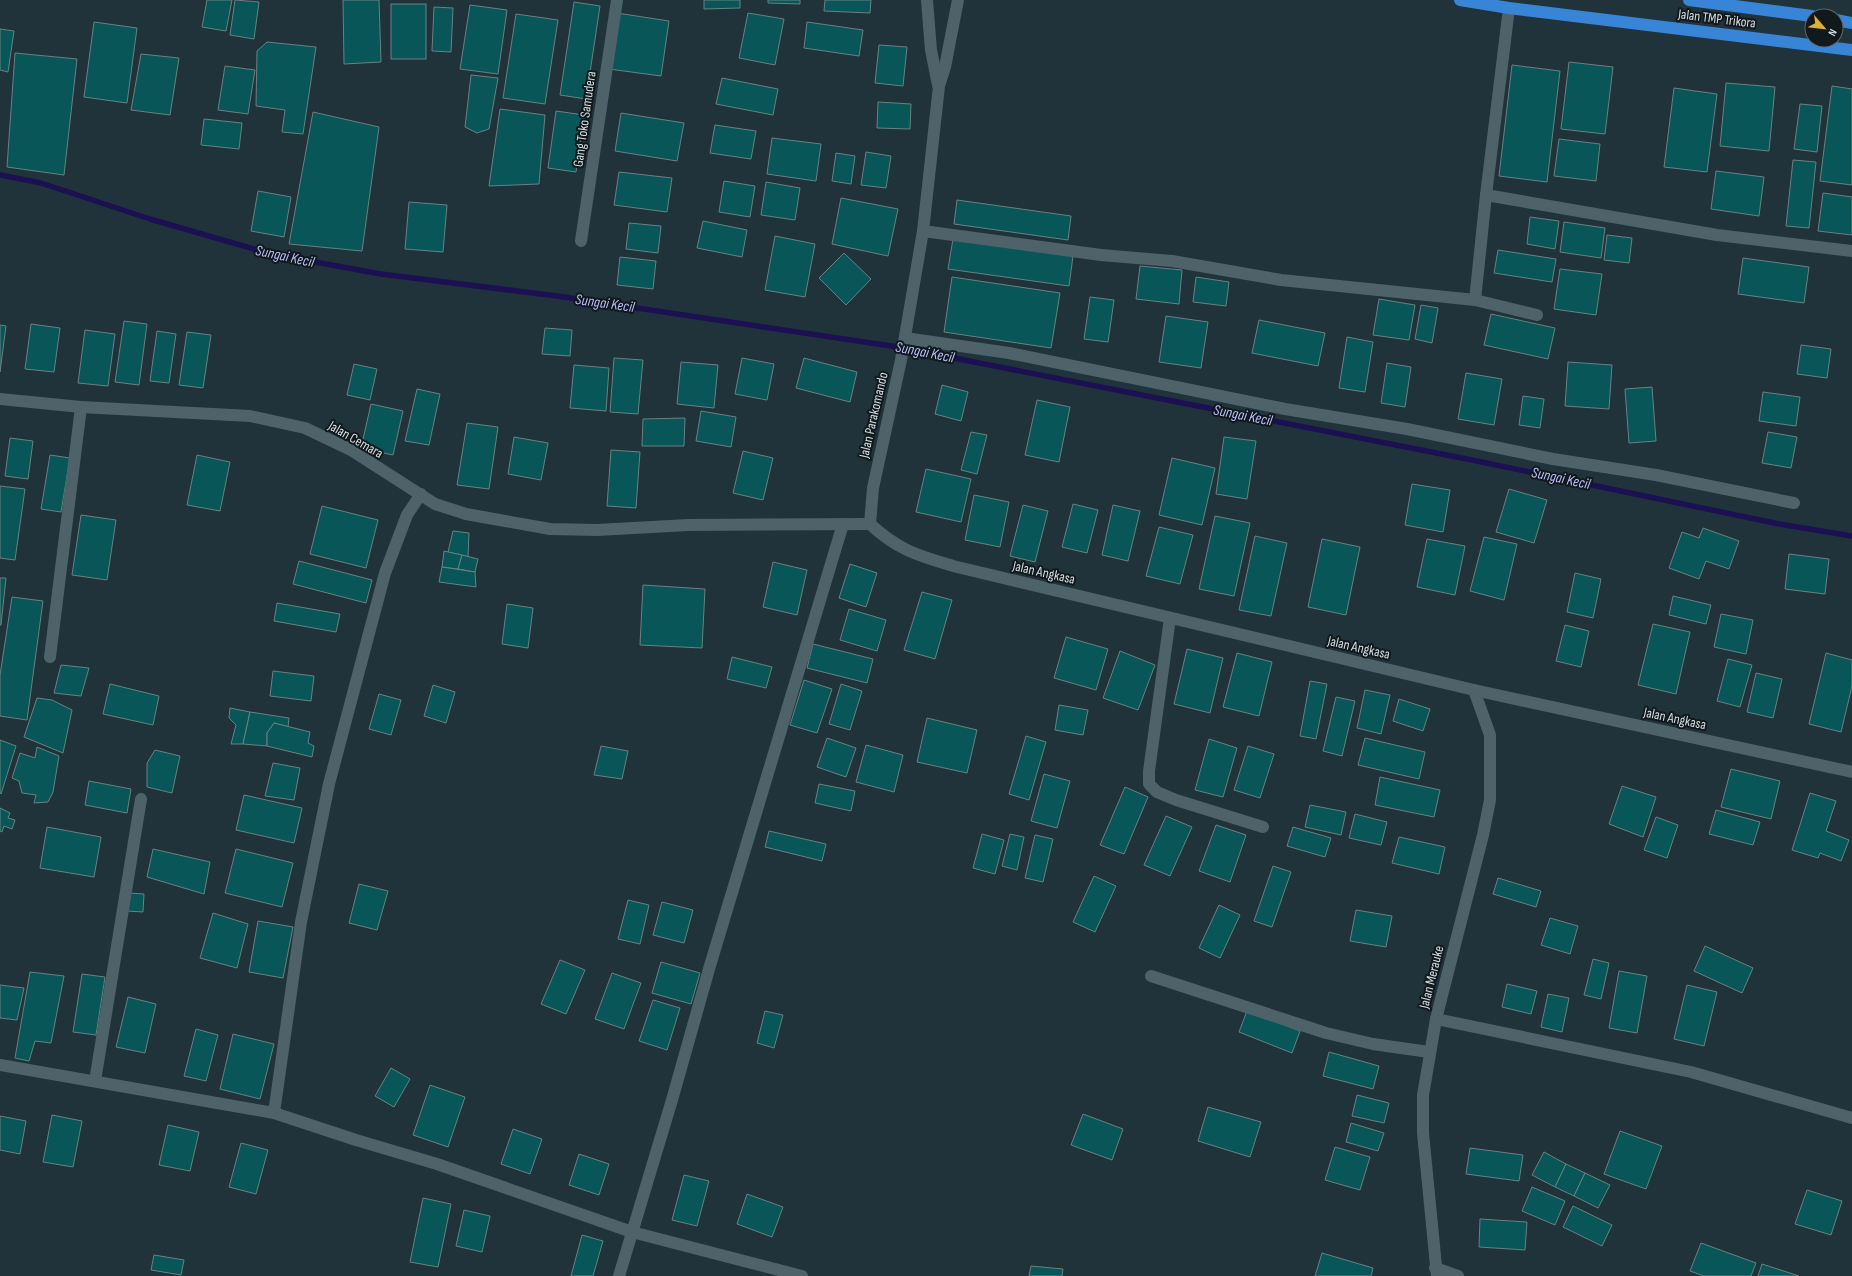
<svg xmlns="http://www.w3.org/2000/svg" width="1852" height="1276" font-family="'Sofia Sans Condensed',sans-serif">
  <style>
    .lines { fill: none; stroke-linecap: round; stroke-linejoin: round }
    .stream { stroke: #1b1052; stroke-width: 5.5 }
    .building { fill: #085658; stroke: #698181 }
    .minor { stroke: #4e626a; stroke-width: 12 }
    .tertiary { stroke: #4e626a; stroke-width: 12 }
    .trunk { stroke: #3885d7; stroke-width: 12 }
    .labels { text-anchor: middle; stroke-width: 4; stroke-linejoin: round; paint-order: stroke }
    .street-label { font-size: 14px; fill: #d2dde2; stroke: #11191d }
    .water-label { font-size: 15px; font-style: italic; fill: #b9bdf9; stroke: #11191d }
  </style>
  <rect width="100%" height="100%" fill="#20333a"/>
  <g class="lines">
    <polyline class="stream" points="0,175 41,183 150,219 271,254 381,274 557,296 898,347 1472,460 1779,524 1852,536"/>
  </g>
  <g class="building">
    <polygon points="207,0 232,0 226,31 202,27"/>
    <polygon points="235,0 259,2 254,39 230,35"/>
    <polygon points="343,0 379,0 381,62 344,64"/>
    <polygon points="704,0 740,0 740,8 704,9"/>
    <polygon points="768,0 800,0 800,4 768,3"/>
    <polygon points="825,0 871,0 870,13 824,11"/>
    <polygon points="574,2 600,6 586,99 560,95"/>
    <rect x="391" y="4" width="35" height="55"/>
    <polygon points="470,5 507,10 498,74 460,69"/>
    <polygon points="434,7 453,8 451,52 432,51"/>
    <polygon points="617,13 669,21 661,76 609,69"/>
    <polygon points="748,13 784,19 775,65 739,58"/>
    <polygon points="516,14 558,20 545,104 503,98"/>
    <polygon points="94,22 137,28 127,103 84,97"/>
    <polygon points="807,22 863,30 859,56 804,48"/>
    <polygon points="0,29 14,31 8,72 0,70"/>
    <polygon points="267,42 316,47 303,134 282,132 285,110 256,106 257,51"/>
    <polygon points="879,45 907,47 903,86 875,83"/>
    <polygon points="15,53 77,59 64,175 7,167"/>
    <polygon points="141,54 179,58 170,115 131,110"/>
    <polygon points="1569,62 1613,67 1605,134 1561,129"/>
    <polygon points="1512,65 1560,71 1547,182 1499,176"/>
    <polygon points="225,66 255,70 248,114 218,110"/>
    <polygon points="471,75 498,78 489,129 477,133 465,127"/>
    <polygon points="722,78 778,89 773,115 716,104"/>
    <polygon points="1726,83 1775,87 1769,151 1720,146"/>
    <polygon points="1832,86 1852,89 1852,185 1820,181"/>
    <polygon points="1674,88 1717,94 1707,172 1664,167"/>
    <polygon points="878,102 911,104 910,129 877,128"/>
    <polygon points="1800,104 1822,106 1817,152 1794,149"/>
    <polygon points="500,109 545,115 539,184 489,186"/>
    <polygon points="556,111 584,115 576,172 548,168"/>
    <polygon points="313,112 379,127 362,251 289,244"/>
    <polygon points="621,113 684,123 677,161 615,151"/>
    <polygon points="204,119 242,123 239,149 201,145"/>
    <polygon points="715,125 756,131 751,159 710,153"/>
    <polygon points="772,138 821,144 816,181 767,174"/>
    <polygon points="1559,139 1600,144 1596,181 1554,176"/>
    <polygon points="866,152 891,156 886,188 861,185"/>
    <polygon points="836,153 855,156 851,184 832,181"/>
    <polygon points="1793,160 1816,162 1809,228 1786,226"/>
    <polygon points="1716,171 1764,177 1759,216 1711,209"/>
    <polygon points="619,172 672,178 667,212 614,205"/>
    <polygon points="724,181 755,186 750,217 719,212"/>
    <polygon points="766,182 800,188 795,220 761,215"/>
    <polygon points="258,191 291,197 284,237 251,231"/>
    <polygon points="1823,193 1852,197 1852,235 1818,231"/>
    <polygon points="841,198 898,209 888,256 832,244"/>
    <polygon points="957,200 1071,216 1068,240 954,224"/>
    <polygon points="409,202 447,205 443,252 405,249"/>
    <polygon points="1530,217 1559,221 1555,249 1527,244"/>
    <polygon points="703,221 747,230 742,257 697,248"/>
    <polygon points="1564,222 1605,228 1601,258 1560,252"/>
    <polygon points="629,223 661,226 658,253 626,249"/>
    <polygon points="1607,235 1632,238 1629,263 1604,260"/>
    <polygon points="775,236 815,244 805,297 765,290"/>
    <polygon points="953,239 1073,256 1069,286 948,269"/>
    <polygon points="1498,250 1556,259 1552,282 1494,273"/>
    <polygon points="844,253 871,279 846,305 819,278"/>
    <polygon points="620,257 656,261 653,289 617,285"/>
    <polygon points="1743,258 1809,267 1804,303 1738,294"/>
    <polygon points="1140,266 1182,270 1179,304 1136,299"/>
    <polygon points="1560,269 1602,274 1596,315 1554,309"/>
    <polygon points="952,277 1060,293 1051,348 944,332"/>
    <polygon points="1196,277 1229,282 1226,306 1193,302"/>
    <polygon points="1090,297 1114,300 1108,342 1084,339"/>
    <polygon points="1379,299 1415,305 1409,340 1373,335"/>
    <polygon points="1421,305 1438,308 1432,343 1415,339"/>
    <polygon points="1491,314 1555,328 1548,359 1484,345"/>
    <polygon points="1166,316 1208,322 1201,368 1159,362"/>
    <polygon points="1259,320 1325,333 1318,366 1252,353"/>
    <polygon points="124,321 147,324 139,385 115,382"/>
    <polygon points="31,324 60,328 54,372 25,369"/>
    <polygon points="0,325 6,326 0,372"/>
    <polygon points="545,328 572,330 570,356 542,354"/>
    <polygon points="85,330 115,334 108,386 78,383"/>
    <polygon points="157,331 176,334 169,383 150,381"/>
    <polygon points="187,332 211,335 203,388 179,385"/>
    <polygon points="1347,337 1373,342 1365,392 1339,388"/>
    <polygon points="1801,345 1831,349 1827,378 1797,374"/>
    <polygon points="614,358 643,360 638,414 610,412"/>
    <polygon points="742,358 774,364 767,400 735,394"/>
    <polygon points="804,358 857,372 850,402 796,388"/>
    <polygon points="681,362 718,365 714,408 677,404"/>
    <polygon points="1568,362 1612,365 1609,409 1565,406"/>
    <polygon points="1387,363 1411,367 1405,407 1381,403"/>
    <polygon points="354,364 377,369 370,400 347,395"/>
    <polygon points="574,365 609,368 606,411 570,408"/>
    <polygon points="1466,373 1502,379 1494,425 1458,419"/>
    <polygon points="942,385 968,392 961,421 935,414"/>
    <polygon points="1652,387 1656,441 1629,443 1625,389"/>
    <polygon points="417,389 440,394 429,445 405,441"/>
    <polygon points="1763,392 1800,397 1796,426 1759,421"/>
    <polygon points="1523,396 1544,399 1540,428 1519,425"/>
    <polygon points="1037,400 1070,407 1059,462 1025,455"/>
    <polygon points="371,404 403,411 393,455 361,448"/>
    <polygon points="701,411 736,417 731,447 696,441"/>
    <polygon points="685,418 684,446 642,446 643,419"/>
    <polygon points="467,423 498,427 489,489 457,485"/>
    <polygon points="971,432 987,435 977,474 961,470"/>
    <polygon points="1768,432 1797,437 1791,468 1762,463"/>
    <polygon points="514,437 548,443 541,480 508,474"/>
    <polygon points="1224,437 1256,441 1247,499 1216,494"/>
    <polygon points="10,438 33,441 28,479 5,476"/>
    <polygon points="611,450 640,452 636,508 607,506"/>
    <polygon points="743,451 773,458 763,500 733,493"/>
    <polygon points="50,455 70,458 61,512 41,509"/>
    <polygon points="197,455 230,462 220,511 187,505"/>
    <polygon points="1172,458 1215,468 1202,525 1159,515"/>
    <polygon points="926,469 971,479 961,522 916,512"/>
    <polygon points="1412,484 1450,490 1443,532 1405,525"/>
    <polygon points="0,486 25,489 15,560 0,558"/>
    <polygon points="1509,489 1547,500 1534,543 1496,532"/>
    <polygon points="974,495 1009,502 1000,547 965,540"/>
    <polygon points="1073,504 1098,510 1087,553 1062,547"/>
    <polygon points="1023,505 1048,511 1035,562 1010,556"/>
    <polygon points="1113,505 1140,511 1128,561 1102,555"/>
    <polygon points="322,506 378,520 366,568 310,554"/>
    <polygon points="81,515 116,520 107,580 72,575"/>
    <polygon points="1215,516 1250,523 1234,596 1199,589"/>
    <polygon points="1159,527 1193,535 1180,584 1146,576"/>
    <polygon points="1703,528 1739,541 1729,569 1706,561 1699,579 1669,568 1682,532 1699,538"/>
    <polygon points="453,531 469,533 468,557 448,552"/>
    <polygon points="1255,536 1287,543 1271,616 1239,610"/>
    <polygon points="1484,537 1517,544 1504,600 1470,591"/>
    <polygon points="1322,539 1360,547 1346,615 1308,607"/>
    <polygon points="1427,539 1465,546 1455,595 1417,587"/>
    <polygon points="444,551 462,555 458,569 442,567"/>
    <polygon points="1789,554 1829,559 1825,594 1785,589"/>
    <polygon points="462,555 478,559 475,572 458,569"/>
    <polygon points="299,561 372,580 366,603 293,584"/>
    <polygon points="773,562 807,570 797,615 763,607"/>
    <polygon points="850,564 877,573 866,607 839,598"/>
    <polygon points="442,567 475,572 476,587 439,582"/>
    <polygon points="1575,573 1601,579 1593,618 1567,612"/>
    <polygon points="0,578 6,578 1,625 0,625"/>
    <polygon points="643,585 705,589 702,648 640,645"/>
    <polygon points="922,592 952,600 935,659 904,650"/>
    <polygon points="1673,596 1711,605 1706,624 1669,615"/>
    <polygon points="12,597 43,601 27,720 0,716 0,675"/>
    <polygon points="277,603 340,614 336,632 274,621"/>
    <polygon points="507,604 533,608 528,648 502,644"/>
    <polygon points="849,609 886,620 877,651 840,640"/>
    <polygon points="1721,614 1753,620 1746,654 1714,647"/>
    <polygon points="1653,624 1690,632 1676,694 1638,685"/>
    <polygon points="1565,625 1589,631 1581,667 1556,661"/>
    <polygon points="1066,637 1108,649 1096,690 1054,678"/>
    <polygon points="813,644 873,659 867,683 807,668"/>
    <polygon points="1187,649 1223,658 1210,713 1174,704"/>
    <polygon points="1120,651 1155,665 1138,710 1103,698"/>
    <polygon points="1237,653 1272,662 1259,716 1223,707"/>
    <polygon points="1826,653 1852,660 1852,686 1841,732 1809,724"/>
    <polygon points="732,657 772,667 766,688 727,679"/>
    <polygon points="1728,659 1752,665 1740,707 1717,701"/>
    <polygon points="61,665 89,668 81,696 54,693"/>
    <polygon points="273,671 314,676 311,701 270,696"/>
    <polygon points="1756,673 1782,679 1773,718 1747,712"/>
    <polygon points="804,680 832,689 817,733 790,725"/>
    <polygon points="1310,681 1327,684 1316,739 1300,736"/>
    <polygon points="110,684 159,696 153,725 103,714"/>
    <polygon points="841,684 862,691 850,730 829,724"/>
    <polygon points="433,685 455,692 446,723 424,716"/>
    <polygon points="1365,690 1390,695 1381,734 1357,728"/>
    <polygon points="379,694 401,700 391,735 369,729"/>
    <polygon points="1336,697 1355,701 1342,756 1323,751"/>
    <polygon points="37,698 52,700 72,710 63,753 24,737"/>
    <polygon points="1399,699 1430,709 1423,731 1393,721"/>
    <polygon points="1059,705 1088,710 1083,735 1055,730"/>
    <polygon points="230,708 250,712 243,744 231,744 236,725 229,718"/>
    <polygon points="250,712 289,718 288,727 274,723 267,733 267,746 243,744"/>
    <polygon points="927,718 977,730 967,773 917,762"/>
    <polygon points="274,723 310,732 308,743 314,746 312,757 267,746 267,733"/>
    <polygon points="1026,736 1046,742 1029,800 1009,794"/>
    <polygon points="827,738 856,748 846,777 817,767"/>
    <polygon points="1365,738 1425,752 1419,779 1358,765"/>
    <polygon points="1209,739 1237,748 1223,797 1195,790"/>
    <polygon points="0,740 16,746 1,794 0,793"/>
    <polygon points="866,745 903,755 894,792 856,782"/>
    <polygon points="601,746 628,751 622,779 594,775"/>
    <polygon points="1248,746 1274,754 1260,798 1234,790"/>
    <polygon points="37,747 59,756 53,792 48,802 34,803 36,795 22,793 19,781 12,778 20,753 35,758"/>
    <polygon points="155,750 180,756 172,793 147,787 147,763"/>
    <polygon points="273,763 300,768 294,800 265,796"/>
    <polygon points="1731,769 1780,781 1771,819 1721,807"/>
    <polygon points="1044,774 1070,781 1057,828 1031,821"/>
    <polygon points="1380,777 1440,790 1434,817 1375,805"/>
    <polygon points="89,781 131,789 127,813 85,805"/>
    <polygon points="819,784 855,791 851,811 815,803"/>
    <polygon points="1622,786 1656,797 1643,837 1609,824"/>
    <polygon points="1125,787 1148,797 1124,854 1100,845"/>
    <polygon points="1810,793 1836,801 1826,831 1849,840 1841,861 1820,853 1818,858 1792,850"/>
    <polygon points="244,795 302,808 294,843 236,830"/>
    <polygon points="1310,805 1346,812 1341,835 1305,827"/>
    <polygon points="0,808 10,813 8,818 15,820 12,829 4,826 2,832 0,831"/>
    <polygon points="1716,810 1760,822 1753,845 1709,834"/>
    <polygon points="1355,814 1387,822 1381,845 1349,838"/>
    <polygon points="1166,816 1192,827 1170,876 1144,865"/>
    <polygon points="1656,817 1678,825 1667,858 1644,850"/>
    <polygon points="1216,825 1246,835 1230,882 1199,871"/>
    <polygon points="47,827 101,837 94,877 40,868"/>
    <polygon points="1293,827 1331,838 1325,857 1287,846"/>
    <polygon points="769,831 826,844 822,861 765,847"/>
    <polygon points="982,834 1004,840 995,874 973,868"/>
    <polygon points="1010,834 1024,837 1017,870 1002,866"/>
    <polygon points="1035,835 1053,839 1043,882 1025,878"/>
    <polygon points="1399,837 1445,847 1439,874 1392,863"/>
    <polygon points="153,849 210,862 204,894 147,877"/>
    <polygon points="236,849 293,863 282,907 225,893"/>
    <polygon points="1273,866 1291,872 1272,927 1254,921"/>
    <polygon points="1094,876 1116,886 1095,932 1073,922"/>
    <polygon points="1498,878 1541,891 1536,907 1493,894"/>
    <polygon points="359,884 388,891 377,930 349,923"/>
    <polygon points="129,893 144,894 143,912 127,911"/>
    <polygon points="628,900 649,905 640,944 618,939"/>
    <polygon points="662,902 693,910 684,943 653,935"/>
    <polygon points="1219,905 1240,915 1220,958 1199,948"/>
    <polygon points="1356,910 1392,916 1386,947 1350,941"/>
    <polygon points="213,913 248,924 237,968 200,958"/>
    <polygon points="1550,918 1578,926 1570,954 1541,945"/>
    <polygon points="258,921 293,927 283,978 249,972"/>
    <polygon points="1705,946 1753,968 1742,993 1694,971"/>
    <polygon points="1593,959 1609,963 1601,999 1584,995"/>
    <polygon points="560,960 585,970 566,1014 541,1004"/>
    <polygon points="661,962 700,973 691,1004 652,993"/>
    <polygon points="1619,971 1647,976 1637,1033 1609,1028"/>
    <polygon points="30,972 64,976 51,1043 35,1041 29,1061 15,1058"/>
    <polygon points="612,973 641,983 624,1029 595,1019"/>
    <polygon points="82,974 105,977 96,1035 73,1032"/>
    <polygon points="1507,984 1537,991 1531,1014 1502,1007"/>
    <polygon points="0,985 24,988 17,1020 0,1018"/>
    <polygon points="1687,985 1717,992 1704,1046 1674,1039"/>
    <polygon points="1548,994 1569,998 1562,1032 1541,1027"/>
    <polygon points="128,997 156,1004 145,1053 116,1047"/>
    <polygon points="653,1000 680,1008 667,1050 639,1041"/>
    <polygon points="765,1011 783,1015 774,1048 757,1043"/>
    <polygon points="1247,1011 1300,1031 1292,1053 1239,1032"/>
    <polygon points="196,1029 218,1035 206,1081 184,1076"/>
    <polygon points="233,1034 274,1044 260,1099 220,1089"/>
    <polygon points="1329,1052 1379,1066 1373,1089 1323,1076"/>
    <polygon points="391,1068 410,1079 394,1107 375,1096"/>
    <polygon points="430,1085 465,1097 448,1147 413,1135"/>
    <polygon points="1357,1095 1389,1103 1384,1123 1352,1116"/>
    <polygon points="1208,1107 1261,1122 1250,1157 1198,1141"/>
    <polygon points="1083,1114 1123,1129 1112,1160 1071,1145"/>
    <polygon points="52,1115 82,1121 73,1167 43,1162"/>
    <polygon points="0,1116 26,1121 20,1154 0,1150"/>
    <polygon points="1351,1123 1384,1133 1378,1151 1346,1142"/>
    <polygon points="168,1125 199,1132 190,1171 159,1165"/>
    <polygon points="513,1129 542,1139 530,1174 501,1164"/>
    <polygon points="1620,1131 1662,1146 1646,1189 1604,1174"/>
    <polygon points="241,1143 268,1150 256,1194 229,1187"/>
    <polygon points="1335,1147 1370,1157 1360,1190 1325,1180"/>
    <polygon points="1470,1148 1523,1155 1519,1181 1466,1174"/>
    <polygon points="1544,1152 1566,1164 1555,1187 1532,1175"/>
    <polygon points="579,1154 609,1164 599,1195 569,1185"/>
    <polygon points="1566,1164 1585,1173 1574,1196 1555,1187"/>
    <polygon points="1585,1173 1610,1185 1598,1208 1574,1196"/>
    <polygon points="684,1175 709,1181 697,1226 672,1220"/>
    <polygon points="1532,1187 1565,1201 1555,1225 1522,1211"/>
    <polygon points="1807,1190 1842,1201 1831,1235 1795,1224"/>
    <polygon points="747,1194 783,1207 772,1237 737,1224"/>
    <polygon points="423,1198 451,1204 438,1267 410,1262"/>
    <polygon points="1573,1206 1612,1225 1602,1246 1563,1227"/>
    <polygon points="464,1210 490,1216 482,1252 456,1246"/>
    <polygon points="1480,1219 1527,1222 1525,1250 1479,1247"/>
    <polygon points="582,1235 603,1241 593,1276 571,1276"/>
    <polygon points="1701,1243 1756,1263 1751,1276 1704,1276 1690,1271"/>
    <polygon points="1322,1253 1373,1268 1371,1276 1315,1276"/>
    <polygon points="154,1255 184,1260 181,1275 151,1270"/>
    <polygon points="1762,1264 1799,1276 1758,1276"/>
    <polygon points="1031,1266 1063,1269 1062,1276 1029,1276"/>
  </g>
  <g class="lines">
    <g class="minor">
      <polyline points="1509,8 1486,195 1717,235 1852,251"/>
      <polyline points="923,231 1101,255 1172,261 1281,280 1475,300 1537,315"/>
      <polyline points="581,241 617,0"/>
      <polyline points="1475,300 1486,195"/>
      <polyline points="905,338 1009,353 1285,409 1407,429 1553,459 1656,475 1794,503"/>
      <polyline points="0,399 81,407 250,416 305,428 351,450 435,504 466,514 550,529 597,530 688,525 870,524"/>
      <polyline points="1170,618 1149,771 1149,784 1157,792 1176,800 1263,827"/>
      <polyline points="50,657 81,407"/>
      <polyline points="1474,690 1852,772"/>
      <polyline points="1151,976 1326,1033 1373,1044 1429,1052"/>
      <polyline points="1436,1019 1691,1072 1852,1118"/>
      <polyline points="0,1065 274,1113 356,1140 437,1164 632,1232 802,1276"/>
      <polyline points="95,1081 141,799"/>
      <polyline points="274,1113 301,922 329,784 385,573 407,515 421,494"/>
      <polyline points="1435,1268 1458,1276"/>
      <polyline points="619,1276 672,1100 709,969 843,524"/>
    </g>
    <g class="tertiary">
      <polyline points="927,0 931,50 938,85"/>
      <path d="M958,0l-13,67 -6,19 -16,145 -22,129 -28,128 -3,36c28,26 47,31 83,42l521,124 16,45v65l-7,35 -47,184 -13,76v38l14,143"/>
    </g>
    <g class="trunk">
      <polyline points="1460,0 1509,8 1852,50"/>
      <polyline points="1689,0 1812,16"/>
      <polyline points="1836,20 1852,23"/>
    </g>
  </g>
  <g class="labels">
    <g class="street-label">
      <text transform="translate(1717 18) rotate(7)" y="5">Jalan TMP Trikora</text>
      <text transform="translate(584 119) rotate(-82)" y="5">Gang Toko Samudera</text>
      <text transform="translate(873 415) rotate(-77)" y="5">Jalan Parakomando</text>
      <text transform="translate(356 439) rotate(30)" y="5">Jalan Cemara</text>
      <text transform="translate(1044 572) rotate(13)" y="5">Jalan Angkasa</text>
      <text transform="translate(1359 647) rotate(13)" y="5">Jalan Angkasa</text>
      <text transform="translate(1675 718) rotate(12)" y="5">Jalan Angkasa</text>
      <text transform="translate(1431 977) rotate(-76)" y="5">Jalan Merauke</text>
    </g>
    <g class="water-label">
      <text transform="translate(285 256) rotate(12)" y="5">Sungai Kecil</text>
      <text transform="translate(605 303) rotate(8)" y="5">Sungai Kecil</text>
      <text transform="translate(925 352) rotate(11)" y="5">Sungai Kecil</text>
      <text transform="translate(1243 415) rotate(11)" y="5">Sungai Kecil</text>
      <text transform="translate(1561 478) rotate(12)" y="5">Sungai Kecil</text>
    </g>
  </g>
  <g transform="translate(1824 28) rotate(118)"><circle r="19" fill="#11191d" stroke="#5e676c"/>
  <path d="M0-3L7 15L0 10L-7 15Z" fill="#dfb034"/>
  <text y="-6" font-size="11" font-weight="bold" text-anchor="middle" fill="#d2dde2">N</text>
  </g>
</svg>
